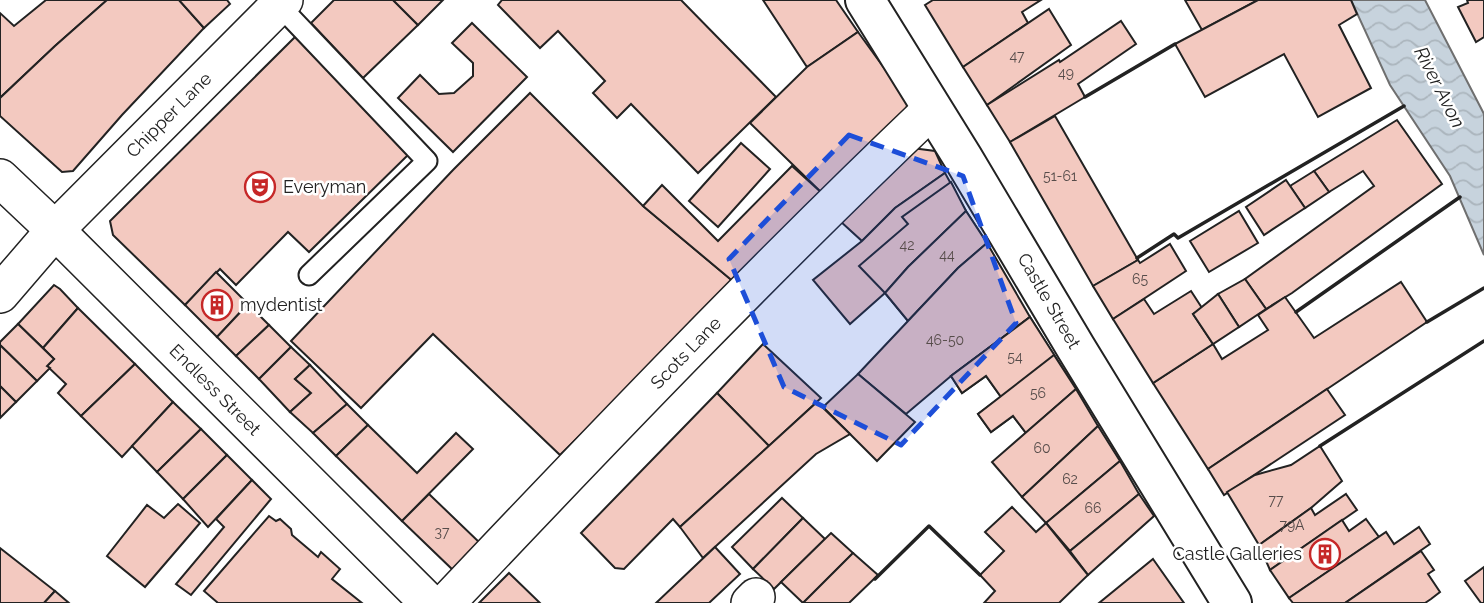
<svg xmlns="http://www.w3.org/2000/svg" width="1484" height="603" font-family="Raleway,sans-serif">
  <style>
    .water { fill: url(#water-waves); stroke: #6f6f6f; stroke-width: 2 }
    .building { fill: #f3c9c0; stroke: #222; stroke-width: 2 }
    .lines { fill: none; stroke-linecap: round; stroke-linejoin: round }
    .lane-casing { stroke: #222; stroke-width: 23 }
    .street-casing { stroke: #222; stroke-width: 40 }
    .secondary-casing { stroke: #222; stroke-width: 42 }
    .lane { stroke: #fff; stroke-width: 19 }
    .street { stroke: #fff; stroke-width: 37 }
    .secondary { stroke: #fff; stroke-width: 38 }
    .wall { stroke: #222; stroke-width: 3.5 }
    .marked { fill: #1d4ed8; fill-opacity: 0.2; stroke: #1d4ed8; stroke-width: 5; stroke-dasharray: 14 9; stroke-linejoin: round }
    .labels { text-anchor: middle; stroke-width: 5; stroke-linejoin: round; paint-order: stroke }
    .number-label { font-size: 14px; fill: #564c4a }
    .street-label { font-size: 18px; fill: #222; stroke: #fff }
    .poi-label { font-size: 18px; fill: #222; stroke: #fff; text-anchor: start }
    .water-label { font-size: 19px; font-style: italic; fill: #222; stroke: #fff }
  </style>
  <defs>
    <pattern id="water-waves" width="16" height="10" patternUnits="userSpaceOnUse" patternTransform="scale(1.75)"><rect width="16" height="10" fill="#c7d3dd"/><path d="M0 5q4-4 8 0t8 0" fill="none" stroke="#abb5bd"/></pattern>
  </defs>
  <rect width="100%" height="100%" fill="#fff"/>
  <polygon class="water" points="1351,0 1425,0 1484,114 1484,255 1450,176 1390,85"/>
  <g class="building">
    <polygon points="46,0 107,0 55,46 0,98 0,13 14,26"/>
    <polygon points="107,0 179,0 204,28 122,115 73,171 62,172 0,116 0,98 55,46"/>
    <polygon points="179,0 227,0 230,4 204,28"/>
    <polygon points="334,0 393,0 418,25 363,78 311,23"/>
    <polygon points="393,0 443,0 418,25"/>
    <polygon points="502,0 681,0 776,97 698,173 631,104 617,118 593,93 605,81 558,31 540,48 498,5"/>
    <polygon points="763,0 836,0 858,32 807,67"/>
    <polygon points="933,0 1041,0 1022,12 1028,23 963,67 925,5"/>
    <polygon points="1185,0 1258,0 1202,30"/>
    <polygon points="1258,0 1351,0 1357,14 1339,25 1371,88 1318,117 1284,54 1205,97 1175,44"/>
    <polygon points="1467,0 1484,0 1484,37 1476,42 1458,7 1468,3"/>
    <polygon points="1049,9 1071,45 987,105 963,67"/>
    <polygon points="1121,21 1136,44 1078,84 1085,97 1010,142 987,105 1059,60 1060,62"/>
    <polygon points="472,23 527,77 453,152 398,98 420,75 439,94 454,93 473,76 473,63 452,43"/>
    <polygon points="858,32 908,101 905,114 824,195 750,123 807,67"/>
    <polygon points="295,37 410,153 309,252 288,232 236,285 220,269 185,305 113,235 110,221"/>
    <polygon points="530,93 643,206 735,283 560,455 433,334 361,408 291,341 453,170"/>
    <polygon points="1055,116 1138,260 1093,286 1010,142"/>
    <polygon points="1397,120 1442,184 1292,293 1266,309 1245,279 1374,186 1363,171 1329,192 1314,171"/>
    <polygon points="741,143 770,169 718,227 689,201"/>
    <polygon points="912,148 935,151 945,173 895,208 862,241 840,221"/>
    <polygon points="792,166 824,195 735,283 643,206 662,185 718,241"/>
    <polygon points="1314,171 1329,192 1305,208 1290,186"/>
    <polygon points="945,173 966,211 987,243 958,268 908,321 885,293 850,324 813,280 862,241 895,208"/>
    <polygon points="1286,180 1305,208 1264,235 1246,207"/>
    <polygon points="951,182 966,211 908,267 885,293 859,266 908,224 902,217"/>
    <polygon points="966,211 987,243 958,268 908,321 885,293 908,267"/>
    <polygon points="1239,211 1258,243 1209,272 1190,241"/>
    <polygon points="987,243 1030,317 951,376 906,414 858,374 958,268"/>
    <polygon points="1170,244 1186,271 1113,319 1093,286 1138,260 1140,263"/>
    <polygon points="216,272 248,304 217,337 185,305"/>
    <polygon points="1245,279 1266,309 1239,327 1218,294"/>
    <polygon points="1401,282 1427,322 1208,469 1153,383 1213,344 1222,359 1268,330 1258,315 1285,297 1314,338"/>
    <polygon points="54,285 60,289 78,308 43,348 18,324"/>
    <polygon points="1191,291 1202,308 1193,314 1213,344 1153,383 1113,319 1144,299 1154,314"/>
    <polygon points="1218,294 1239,327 1213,344 1193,314"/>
    <polygon points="248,304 269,325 236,356 217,337"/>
    <polygon points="78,308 135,364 81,416 58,393 66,384 47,366 54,359 43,348"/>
    <polygon points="1030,317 1054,355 1001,397 986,376 962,393 951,376"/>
    <polygon points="1030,317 1076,389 1026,433 1013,416 991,432 978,414 1001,397 986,376 962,393 951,376"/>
    <polygon points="18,324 54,359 47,366 50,368 37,381 0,345 0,342"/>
    <polygon points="269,325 291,347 259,379 236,356"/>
    <polygon points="763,344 821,398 769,446 717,393"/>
    <polygon points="0,345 37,381 16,402 0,386"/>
    <polygon points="291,347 310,365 295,379 311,393 290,412 259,379"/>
    <polygon points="1054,355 1076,389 1026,433 1013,416 991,432 978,414"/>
    <polygon points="135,364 173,402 122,457 81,416"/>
    <polygon points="310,365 347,404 313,433 290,412 311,393 295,379"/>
    <polygon points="858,374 915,422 877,461 823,407"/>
    <polygon points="0,386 16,402 0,418"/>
    <polygon points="1076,389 1098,426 1022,497 992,462"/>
    <polygon points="1327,389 1345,415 1224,495 1208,469"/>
    <polygon points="717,393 769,446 680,527 673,519 624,569 615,568 581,533"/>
    <polygon points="173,402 201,429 157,472 132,446"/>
    <polygon points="817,402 850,434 816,454 703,558 680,527"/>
    <polygon points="347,404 368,425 336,456 313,433"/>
    <polygon points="368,425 417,473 456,433 473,449 402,521 336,456"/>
    <polygon points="1098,426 1120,461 1046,523 1022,497"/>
    <polygon points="201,429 227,455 183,499 157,472"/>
    <polygon points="1320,446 1342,481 1311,508 1259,545 1227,492 1255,475 1291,465"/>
    <polygon points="227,455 252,480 208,527 183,499"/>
    <polygon points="1120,461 1139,494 1070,551 1046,523"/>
    <polygon points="252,480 271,499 191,595 176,584 224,527 216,519"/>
    <polygon points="429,494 481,544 454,571 402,521"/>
    <polygon points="1139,494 1154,516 1088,575 1070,551"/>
    <polygon points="1346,494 1357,510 1270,570 1259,545 1311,508 1315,515"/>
    <polygon points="782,498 803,518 753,569 732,547"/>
    <polygon points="178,504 200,523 145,587 107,556 147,505 164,518"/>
    <polygon points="1012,507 1036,532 1046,523 1088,575 1059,603 984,603 995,591 980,575 1004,551 985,532"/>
    <polygon points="269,516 276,521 280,519 291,529 292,535 318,557 321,552 340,569 332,579 362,603 218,603 204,591"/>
    <polygon points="803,518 825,539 774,589 753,569"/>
    <polygon points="1366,519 1379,537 1289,598 1270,570 1342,520 1349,531"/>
    <polygon points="1419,527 1430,544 1345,603 1293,603 1289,598 1386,532 1394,544"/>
    <polygon points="831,533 853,553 803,603 781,582"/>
    <polygon points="715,547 740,574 709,603 656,603"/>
    <polygon points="0,548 55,591 44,603 0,603"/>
    <polygon points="1421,551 1434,570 1428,574 1440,592 1431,599 1425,603 1345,603"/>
    <polygon points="853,553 878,575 849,603 803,603"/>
    <polygon points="1153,559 1184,603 1099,603"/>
    <polygon points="1484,567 1484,603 1481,603 1465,581"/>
    <polygon points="509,573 540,603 479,603"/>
    <polygon points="55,591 69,603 44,603"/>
  </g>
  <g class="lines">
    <g class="lane-casing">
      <polyline id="lane" points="279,5 427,161 309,275"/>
    </g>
    <g class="street-casing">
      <g id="street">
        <polyline points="0,178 55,230 429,603"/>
        <polyline points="0,294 55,230 284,0"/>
        <path d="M446,603c159,-168 319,-335 486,-494"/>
        <polyline points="750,603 756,597"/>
      </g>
    </g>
    <g class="secondary-casing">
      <polyline id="secondary" points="865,0 963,158 1076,348 1232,603"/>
    </g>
    <use href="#lane" class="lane"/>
    <use href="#street" class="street"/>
    <use href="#secondary" class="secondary"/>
    <g class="wall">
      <polyline points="1085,97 1175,44"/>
      <polyline points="1137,258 1174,234 1178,238 1404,106"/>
      <polyline points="1296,312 1460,197"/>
      <polyline points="1427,322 1484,288"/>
      <polyline points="1320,446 1484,341"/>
      <polyline points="875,579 929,526 980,575"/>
    </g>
  </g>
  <path class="marked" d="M849,135l114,41 53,147 -115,122 -117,-58 -55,-128z"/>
  <defs>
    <g id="theatre-ring" transform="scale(1.575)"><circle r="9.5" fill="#fff" stroke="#c62828" stroke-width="1.5"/><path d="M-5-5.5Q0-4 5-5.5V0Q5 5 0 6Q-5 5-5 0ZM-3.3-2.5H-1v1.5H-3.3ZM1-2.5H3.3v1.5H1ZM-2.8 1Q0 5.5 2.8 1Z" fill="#c62828"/></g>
    <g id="building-ring" transform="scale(1.575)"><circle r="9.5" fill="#fff" stroke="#c62828" stroke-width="1.5"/><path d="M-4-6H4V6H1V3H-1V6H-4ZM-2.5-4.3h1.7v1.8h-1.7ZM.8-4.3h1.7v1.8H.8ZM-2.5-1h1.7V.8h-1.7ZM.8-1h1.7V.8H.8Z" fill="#c62828"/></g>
  </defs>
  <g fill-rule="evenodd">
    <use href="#theatre-ring" x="260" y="187"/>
    <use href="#building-ring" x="217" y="305"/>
    <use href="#building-ring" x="1325" y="554"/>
  </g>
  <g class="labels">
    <g class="number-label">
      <text x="1017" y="61">47</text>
      <text x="1066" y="78">49</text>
      <text x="1060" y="181">51-61</text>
      <text x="907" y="250">42</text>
      <text x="947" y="260">44</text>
      <text x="1140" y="284">65</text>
      <text x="945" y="345">46-50</text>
      <text x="1015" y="362">54</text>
      <text x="1038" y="398">56</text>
      <text x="1042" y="453">60</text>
      <text x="1070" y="484">62</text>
      <text x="1276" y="505">77</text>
      <text x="1093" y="513">66</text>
      <text x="1292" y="530">79A</text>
      <text x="442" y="537">37</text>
    </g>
    <g class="street-label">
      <text transform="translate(169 115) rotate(-45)" y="6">Chipper Lane</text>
      <text transform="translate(1049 301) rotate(60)" y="6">Castle Street</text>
      <text transform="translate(686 353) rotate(-46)" y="6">Scots Lane</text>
      <text transform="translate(215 390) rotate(45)" y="6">Endless Street</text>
    </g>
    <g class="poi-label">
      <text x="283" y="193">Everyman</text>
      <text x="240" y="311">mydentist</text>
      <text x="1302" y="560" text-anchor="end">Castle Galleries</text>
    </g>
    <g class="water-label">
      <text transform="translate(1440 87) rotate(63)" y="7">River Avon</text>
    </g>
  </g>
</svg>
